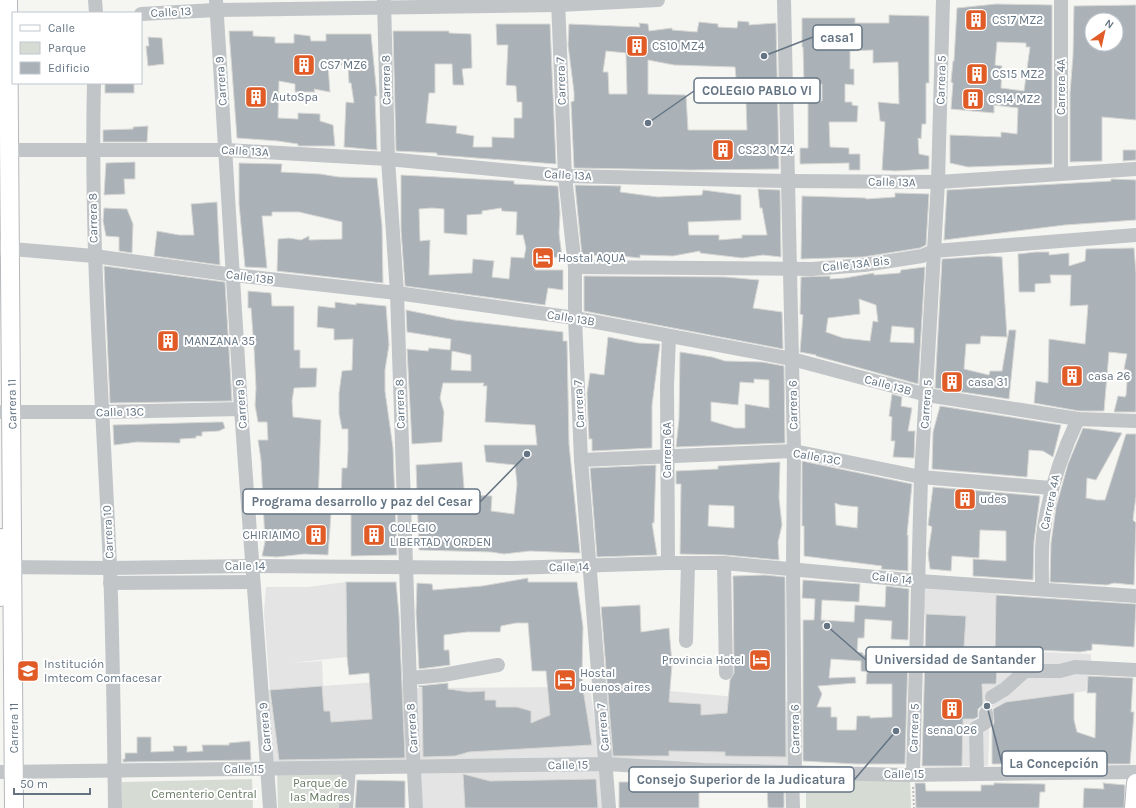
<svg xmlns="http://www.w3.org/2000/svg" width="1136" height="808" font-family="Karla,sans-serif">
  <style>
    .built { fill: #e3e4e3 }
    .green { fill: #d6dcd3 }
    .building { fill: #aab1b7; stroke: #d7d7d4; fill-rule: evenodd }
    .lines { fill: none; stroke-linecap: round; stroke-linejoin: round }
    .major-casing { stroke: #b4b8bc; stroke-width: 20 }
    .path { stroke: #bbbdbf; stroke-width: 2; stroke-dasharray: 2 2; stroke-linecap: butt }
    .minor { stroke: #c1c5c8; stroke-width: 14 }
    .major { stroke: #fff; stroke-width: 18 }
    .labels { text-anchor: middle; stroke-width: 4; stroke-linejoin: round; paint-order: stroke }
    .street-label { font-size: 12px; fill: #647483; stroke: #fff }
    .poi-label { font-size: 12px; fill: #647483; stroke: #fff; text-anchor: start }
    .park-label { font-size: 12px; fill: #677a63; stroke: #fff }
    .leader { fill: none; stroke: #647483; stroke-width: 1.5 }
    .callout-dot { fill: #647483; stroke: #fff; stroke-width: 1.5 }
    .callout { fill: #fff; stroke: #647483; stroke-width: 1.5 }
    .callout-label { font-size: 13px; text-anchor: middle; font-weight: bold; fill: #647483 }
  </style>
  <rect width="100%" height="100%" fill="#f5f5f2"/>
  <g class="built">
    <polygon points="346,582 347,657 289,663 322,661 323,686 405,680 408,762 274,764 266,690 270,690 264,612 266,587 308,587"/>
    <polygon points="925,588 996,590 994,649 964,647 966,616 923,614"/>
    <polygon points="998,651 1091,654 1091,663 1136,665 1136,677 1088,675 1086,691 1005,702 990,709 988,766 962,766 963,719 983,720 983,684 997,684"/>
    <polygon points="602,685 791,702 791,767 608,762"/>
    <polygon points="590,687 600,759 419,763 417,688"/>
    <polygon points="549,768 602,771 604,808 423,808 420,773"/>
  </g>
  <g class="green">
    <polygon points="344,770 345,808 278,808 277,772"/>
    <polygon points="815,778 910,779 911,808 806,808 806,780"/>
    <polygon points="252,779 253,808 122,808 122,782"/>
  </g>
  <g class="building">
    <path d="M996,4l56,1v159l-84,3 -18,-4v-28l51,2v-5l16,2 1,-26 -24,-3v8l-43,-4 2,-26 -2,-1 2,-21h1l3,-53zM997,42l29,1v4h4l-6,44 -23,-3 1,-22 -7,-1z"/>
    <path d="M1136,5v115l-34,-3v44l-32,1v-69l3,-37 1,-50zM1092,20h24v24h-24z"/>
    <polygon points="889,15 929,16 929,83 926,83 926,124 922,124 921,139 918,138 919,154 929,156 929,169 895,171 882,170 885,122 880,121 878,102 899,104 898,62 873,63 873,50 850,51 850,69 854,69 854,85 845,84 845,102 852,102 852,105 858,106 857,122 829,122 830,147 849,148 849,154 860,154 860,170 849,170 849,163 800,164 800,148 808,148 808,101 822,101 822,84 804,84 803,47 802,47 802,18 855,18 855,23 889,23"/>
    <path d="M738,21l11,1v3l27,-2 3,146 -88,1 -117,-2 -3,-66 3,-1v-9l-6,-47 1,-21 71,3 -1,-4 9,1 1,7 23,-3v2l25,2 2,-10 19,2v3l19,1zM606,51l20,2 1,41h-18l-1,-22h-5zM648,60l26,5 61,2 3,33 8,2 1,28h-59l-2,-35 -38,-1z"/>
    <polygon points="496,24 550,24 556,164 437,155 437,153 396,151 393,31 449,31 449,33 471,34 472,68 462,69 464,85 453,85 452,64 435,64 435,93 429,93 426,123 457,126 456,133 474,136 473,147 492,147 492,137 514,138 514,118 522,118 522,102 517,102 516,86 506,85 508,45 497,45"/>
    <polygon points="229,31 253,31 253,36 275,37 275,43 294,43 294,34 310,36 311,41 326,41 326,34 371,34 377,96 375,96 377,150 344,147 346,102 354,103 351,83 349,83 348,65 328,65 330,92 314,89 315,92 295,92 295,84 279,81 278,118 298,119 298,113 320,114 320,121 333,125 335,146 298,146 298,144 278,141 237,138"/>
    <polygon points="148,37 162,38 164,64 148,66 146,46 149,46"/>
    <rect x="105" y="83" width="29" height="10"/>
    <polygon points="148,126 147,142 103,142 103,130 133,129 133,127"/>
    <polygon points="1123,150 1136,150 1136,160 1123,161"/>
    <polygon points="135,162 135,179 124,179 125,194 104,195 106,163"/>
    <polygon points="239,163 282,164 281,172 320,174 339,177 377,178 382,226 383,283 277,271 278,239 289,238 301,240 309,236 309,240 342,239 342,222 299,212 272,212 272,216 262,216 267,268 245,267 239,204"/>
    <path d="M401,175l113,6v3l44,2 2,27 -1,20 3,24 -27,1v12h28v20l-15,-2 -3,17 -140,-19 -4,-56zM432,208l12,1v24l23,2v-20l15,-1v-3l19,-3 1,3 15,1 -1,23h7l3,13 -2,10 -13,-1 -2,22 -17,-2 2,-16 -21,-2 -1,14 -43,2 1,-35 -10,1 -1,-32z"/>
    <polygon points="1111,179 1136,180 1136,220 1065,225 944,240 947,190 1111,181"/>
    <polygon points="575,185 621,186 620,192 658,197 702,195 703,190 741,195 741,220 688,222 689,235 719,235 719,240 742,238 742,235 767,235 762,208 760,208 758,189 780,190 781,257 763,255 742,258 700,253 700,251 673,256 640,255 640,258 611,255 582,256"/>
    <polygon points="895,193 929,194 926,245 920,248 863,257 801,259 802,196 866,198 866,199 895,197"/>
    <polygon points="217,202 220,265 154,256 157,231 179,235 194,235 191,204"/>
    <polygon points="104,208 127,209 133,224 132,253 119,251 119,237 106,236 103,221"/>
    <polygon points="1134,248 1136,273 1136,412 1114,412 1118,396 1125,397 1126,395 1128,370 1124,369 1127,354 1109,352 1104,411 1079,411 1034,403 1036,381 1048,383 1049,339 1085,344 1088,305 1070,306 1071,275 1050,275 1051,283 1035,284 1035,292 1019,292 1018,254 1036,252 1049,252 1049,255 1069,253 1069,266 1085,261 1086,249"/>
    <polygon points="988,256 1002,257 1007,337 981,336 980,344 966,344 964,369 989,375 990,371 1002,371 1009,330 1016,330 1009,399 935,388 942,259"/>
    <polygon points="104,266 225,282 232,401 110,403"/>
    <path d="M925,267l-7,117 -102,-28v-1l-16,-3 3,-37 -3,-1 1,-37 29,-1v3l15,-1 29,-5v2l26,-2 1,-3zM859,299l17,6 2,17 -5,-1 -3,20 -27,-3 -17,-6 2,-14 32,-4zM892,326l22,2v15l-24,-1z"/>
    <polygon points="584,276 725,277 759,280 753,308 782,312 783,349 584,311"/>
    <polygon points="248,291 271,293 272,306 294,306 294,350 300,350 300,368 317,368 316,387 294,388 292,401 293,417 321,420 318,505 341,506 342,468 347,468 348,451 348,429 342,429 339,414 339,393 342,371 352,370 353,339 334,340 334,329 317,327 318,306 335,308 335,302 356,305 356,303 386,306 389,345 385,370 385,391 393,448 397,555 351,556 351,514 331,514 328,555 304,554 277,557 262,556 265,542 261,460 258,440 268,440 267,422 258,422 255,405 256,388 254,348 251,308 248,308"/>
    <path d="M406,310l49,10 108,12v9h4l2,103 11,109 -50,-2 -26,3 -13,-2 -72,-2 -3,-85 46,-3 2,26 -2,7 30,1 -1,15 23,3 3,-30 -2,-19 -29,-3 -2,-17h53l-2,-20 -50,-3 2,-36h-4l1,-3h-41l-3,15 4,14 -2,30 -30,2 -5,-95 21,2 1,-3 21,2 1,-11 -44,-7zM452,351l19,4v16l-20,-1z"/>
    <polygon points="608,337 638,343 660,344 652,405 652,448 592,451 592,439 589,439 588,417 587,393 590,373 604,375"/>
    <path d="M680,352l32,5 13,4 37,1 22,4 1,77 -109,4 3,-28zM754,379l15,1v28l-24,-4v24h-10l-24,-7v-19l27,3 2,-23 14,1z"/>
    <polygon points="892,394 902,397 901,406 912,408 908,431 915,431 914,458 893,457 895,441 891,441 892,417 889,416"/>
    <polygon points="940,406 1061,425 1053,457 1043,451 1029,450 1027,477 932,469 933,432"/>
    <polygon points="217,422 223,422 225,428 219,431 202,432 202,436 196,436 196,438 180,439 180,443 137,442 114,445 113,425"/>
    <polygon points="1083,428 1122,433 1096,480 1087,478 1086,498 1097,500 1105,500 1126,434 1136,434 1136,496 1133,520 1136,523 1134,585 1114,583 1107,585 1050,582 1051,543 1056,507 1068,464"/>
    <path d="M802,461l110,23 -5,51h1v36l-27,-2 1,-3 -78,-10v-30h-2zM835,503l5,2 18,2 -1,21 -21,-3z"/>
    <path d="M780,462l-1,36 3,27 -4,17 1,18 -54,-5 -45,-1 1,-70h-5v-13l42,-2v-3zM709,505l25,1v22l-26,-2z"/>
    <polygon points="656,465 654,523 652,523 657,555 597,557 590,468"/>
    <polygon points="933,487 1040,496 1034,542 1033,580 973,576 973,559 1006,561 1006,531 980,530 979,558 952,556 951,571 930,569 928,554 932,527 928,525"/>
    <polygon points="765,575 785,577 786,757 725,756 725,752 669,751 669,756 613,756 601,607 640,605 641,632 669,628 672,664 669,702 701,704 701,715 727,713 730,680 734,673 733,576"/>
    <polygon points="528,578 528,582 577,582 583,627 582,671 583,689 592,745 469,752 455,756 423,757 422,687 419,687 418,686 448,683 448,689 469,692 485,691 485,700 496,700 496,707 517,707 531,711 531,723 550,715 546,671 532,671 528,623 516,623 501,626 500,632 467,632 444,635 444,650 449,650 450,665 419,669 416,613 417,583 432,584 433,590 482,586"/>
    <path d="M803,580l57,4 -1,18 -37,-2 -1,20 33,2 1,-17 30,2 1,-21 23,3 -1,51 -17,-1 1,-18 -27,-2 -1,19h-6l-1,14 6,1v2h45l-3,109h-49l-53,-3v-141h11l1,-21 -13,-1zM831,659l30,2v10l6,1 -1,12h26v33l-22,1v-2h-13l-1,14h-19v-13h-6v-10h-14l5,-13 -4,-8 38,-3 -1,-6 -26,1z"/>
    <polygon points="346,582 396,582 399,615 405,758 279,760 270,690 322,686 324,711 330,711 331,722 372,719 369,673 349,675 347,657"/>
    <polygon points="996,595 1136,604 1134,647 1092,644 1092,650 1080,652 995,648"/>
    <polygon points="926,614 966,616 964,647 976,648 975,668 997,669 996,684 982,684 983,705 978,709 978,717 974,719 963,719 962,766 922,766"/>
    <polygon points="1088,676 1133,678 1131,712 1134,712 1133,726 1130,764 992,764 992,728 994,722 993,709 1006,702 1074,693 1074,720 1077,732 1095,738 1096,693 1087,693"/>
    <polygon points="137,737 151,737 151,752 174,751 173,746 187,746 187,752 203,751 202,745 229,745 229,743 250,741 251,760 123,762 123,759 125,759 125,753 137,753"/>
    <polygon points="463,774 490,781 596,779 598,808 465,808"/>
    <polygon points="713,779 784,780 784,808 768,808 767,787 713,788"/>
    <polygon points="357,780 405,781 405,808 355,808"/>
    <polygon points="679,780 699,781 699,808 619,808 619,782 660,782"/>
    <polygon points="915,783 925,783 926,791 981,791 981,785 994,785 994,783 1045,784 1045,792 1040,792 1039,808 916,808"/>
    <polygon points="1103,783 1125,785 1124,808 1083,808 1084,788 1104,789"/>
  </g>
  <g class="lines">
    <g class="major-casing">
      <g id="major">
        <path d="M8,0c1,269 5,539 6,808"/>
        <polyline points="1,538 1,597"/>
        <polyline points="1134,808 1136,783"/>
      </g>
    </g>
    <polyline class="path" points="913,787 914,808"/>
    <g class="minor">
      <polyline points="95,0 96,13"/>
      <polyline points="216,0 241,409 270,808"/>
      <polyline points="384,0 388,159 397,293 411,716 416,808"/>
      <polyline points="558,0 565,176 575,267 575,318 581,460 609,808"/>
      <polyline points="784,0 794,451 793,568 795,773 792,776 793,808"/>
      <polyline points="141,14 216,10 559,5 658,0"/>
      <path d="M94,83c-4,162 9,323 16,484 3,81 4,161 5,241"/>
      <polyline points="0,150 226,150 388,159 565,176 788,181 938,182 1136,169"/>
      <polyline points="1061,173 1061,0"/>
      <polyline points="0,248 94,256 234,275 397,293 575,318 792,359 927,395 1078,419 1136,421"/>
      <polyline points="575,267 812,269 864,265 922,256 934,251 1136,235"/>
      <polyline points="0,412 102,412 241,409"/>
      <polyline points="581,460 794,451 921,477 1051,488"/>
      <polyline points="668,563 667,386 669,337"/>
      <polyline points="724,563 726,673"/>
      <polyline points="2,567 110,568 252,566 511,568 668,563 724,563 919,581 1136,596"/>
      <polyline points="110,583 253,582"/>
      <path d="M1042,589c0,-18 -1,-36 1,-53 5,-42 17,-79 35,-117"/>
      <polyline points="686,641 688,563"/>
      <polyline points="410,678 443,675 498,665"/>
      <polyline points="992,697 1005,689 1025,671 1060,671 1075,667 1136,670"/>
      <polyline points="0,772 607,764 704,770 907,775 1136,772"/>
      <polyline points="977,773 976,728 986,722 986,713"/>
      <polyline points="913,774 921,477 938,182 943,0"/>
      <polyline points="346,808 349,768"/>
    </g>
    <use href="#major" class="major"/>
  </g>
  <defs>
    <g id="building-square" transform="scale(1.15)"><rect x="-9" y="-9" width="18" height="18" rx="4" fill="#e15b26" stroke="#fff"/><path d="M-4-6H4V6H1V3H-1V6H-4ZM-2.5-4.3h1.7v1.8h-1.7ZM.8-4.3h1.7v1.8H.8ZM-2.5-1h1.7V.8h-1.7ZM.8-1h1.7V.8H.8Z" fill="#fff"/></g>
    <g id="hotel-square" transform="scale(1.15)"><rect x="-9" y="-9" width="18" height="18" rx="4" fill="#e15b26" stroke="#fff"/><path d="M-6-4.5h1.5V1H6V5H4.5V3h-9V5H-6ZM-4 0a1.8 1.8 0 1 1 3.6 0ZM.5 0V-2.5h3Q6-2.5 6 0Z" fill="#fff"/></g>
    <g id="school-square" transform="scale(1.15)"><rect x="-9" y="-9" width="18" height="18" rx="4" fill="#e15b26" stroke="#fff"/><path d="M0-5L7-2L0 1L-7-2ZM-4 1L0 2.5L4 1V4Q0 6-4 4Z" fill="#fff"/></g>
  </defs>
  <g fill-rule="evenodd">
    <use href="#building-square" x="976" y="20"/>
    <use href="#building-square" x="637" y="46"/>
    <use href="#building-square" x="304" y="65"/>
    <use href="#building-square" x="977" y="74"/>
    <use href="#building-square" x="256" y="97"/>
    <use href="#building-square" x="973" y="99"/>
    <use href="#building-square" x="723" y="150"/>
    <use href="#hotel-square" x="543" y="258"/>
    <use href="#building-square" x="168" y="341"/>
    <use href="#building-square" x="1072" y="376"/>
    <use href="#building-square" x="952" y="382"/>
    <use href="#building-square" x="965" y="499"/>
    <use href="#building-square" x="316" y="535"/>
    <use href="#building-square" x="374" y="535"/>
    <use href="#hotel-square" x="760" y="660"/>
    <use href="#school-square" x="28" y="671"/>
    <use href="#hotel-square" x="565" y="680"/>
    <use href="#building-square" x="952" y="709"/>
  </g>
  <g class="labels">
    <g class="street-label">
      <text transform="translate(171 12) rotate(-3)" y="4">Calle 13</text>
      <text transform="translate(386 80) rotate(-91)" y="4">Carrera 8</text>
      <text transform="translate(941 80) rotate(-88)" y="4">Carrera 5</text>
      <text transform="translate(221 81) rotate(-94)" y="4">Carrera 9</text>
      <text transform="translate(561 81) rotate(-92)" y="4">Carrera 7</text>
      <text transform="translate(1061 87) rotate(-90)" y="4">Carrera 4A</text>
      <text transform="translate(245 151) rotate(3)" y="4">Calle 13A</text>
      <text transform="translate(568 175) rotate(3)" y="4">Calle 13A</text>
      <text transform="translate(892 182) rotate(1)" y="4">Calle 13A</text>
      <text transform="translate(93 218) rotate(-91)" y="4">Carrera 8</text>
      <text transform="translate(856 264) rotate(-6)" y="4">Calle 13A Bis</text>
      <text transform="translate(250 277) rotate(7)" y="4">Calle 13B</text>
      <text transform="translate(571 318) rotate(9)" y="4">Calle 13B</text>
      <text transform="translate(888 385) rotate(15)" y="4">Calle 13B</text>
      <text transform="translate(12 404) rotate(-91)" y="4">Carrera 11</text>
      <text transform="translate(241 404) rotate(-94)" y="4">Carrera 9</text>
      <text transform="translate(400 404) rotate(-92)" y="4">Carrera 8</text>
      <text transform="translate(579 404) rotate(-93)" y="4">Carrera 7</text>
      <text transform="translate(926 404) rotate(-86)" y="4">Carrera 5</text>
      <text transform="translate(793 405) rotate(-91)" y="4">Carrera 6</text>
      <text transform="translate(120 412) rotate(-1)" y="4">Calle 13C</text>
      <text transform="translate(667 450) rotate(-90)" y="4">Carrera 6A</text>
      <text transform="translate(817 457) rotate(10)" y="4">Calle 13C</text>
      <text transform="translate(1050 502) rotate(-78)" y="4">Carrera 4A</text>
      <text transform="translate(108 532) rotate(-93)" y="4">Carrera 10</text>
      <text x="245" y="570">Calle 14</text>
      <text transform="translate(569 567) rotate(-1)" y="4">Calle 14</text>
      <text transform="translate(892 578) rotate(6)" y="4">Calle 14</text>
      <text transform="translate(265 727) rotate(-95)" y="4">Carrera 9</text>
      <text transform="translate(603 727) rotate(-95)" y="4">Carrera 7</text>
      <text transform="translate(14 728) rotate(-90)" y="4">Carrera 11</text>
      <text transform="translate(412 728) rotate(-94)" y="4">Carrera 8</text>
      <text transform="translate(914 728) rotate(-88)" y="4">Carrera 5</text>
      <text transform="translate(795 729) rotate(-91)" y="4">Carrera 6</text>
      <text transform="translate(568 765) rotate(-1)" y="4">Calle 15</text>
      <text x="244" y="773">Calle 15</text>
      <text x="904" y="778">Calle 15</text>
    </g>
    <g class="poi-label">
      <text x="992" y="24">CS17 MZ2</text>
      <text x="652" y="50">CS10 MZ4</text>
      <text x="320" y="69">CS7 MZ6</text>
      <text x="992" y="78">CS15 MZ2</text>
      <text x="272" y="101">AutoSpa</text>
      <text x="988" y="103">CS14 MZ2</text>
      <text x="738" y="154">CS23 MZ4</text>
      <text x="558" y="262">Hostal AQUA</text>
      <text x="184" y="345">MANZANA 35</text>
      <text x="1088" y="380">casa 26</text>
      <text x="968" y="386">casa 31</text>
      <text x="980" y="503">udes</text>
      <text x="390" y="532">COLEGIO<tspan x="390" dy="14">LIBERTAD Y ORDEN</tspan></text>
      <text x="300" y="539" text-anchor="end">CHIRIAIMO</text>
      <text x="744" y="664" text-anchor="end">Provincia Hotel</text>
      <text x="44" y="668">Institución<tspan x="44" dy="14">Imtecom Comfacesar</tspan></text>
      <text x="580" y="677">Hostal<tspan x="580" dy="14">buenos aires</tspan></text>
      <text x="952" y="734" text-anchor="middle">sena 026</text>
    </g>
    <g class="park-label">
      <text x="320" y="787">Parque de<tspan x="320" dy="14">las Madres</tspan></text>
      <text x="204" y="798">Cementerio Central</text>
    </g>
  </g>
  <path class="leader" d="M764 56L813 37M648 123L694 91M527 454L480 502M827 626L866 660M987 706L1002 764M896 731L854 780"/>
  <g class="callout-dot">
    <circle cx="764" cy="56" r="4"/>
    <circle cx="648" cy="123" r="4"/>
    <circle cx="527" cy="454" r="4"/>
    <circle cx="827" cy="626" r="4"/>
    <circle cx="987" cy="706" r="4"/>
    <circle cx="896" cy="731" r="4"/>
  </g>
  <g class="callout">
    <rect x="813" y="25" width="49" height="25" rx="4"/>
    <rect x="694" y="78" width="126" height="25" rx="4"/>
    <rect x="243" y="489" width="237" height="25" rx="4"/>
    <rect x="866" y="647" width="177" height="25" rx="4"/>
    <rect x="1002" y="751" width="105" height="25" rx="4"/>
    <rect x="629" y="767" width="225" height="25" rx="4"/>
  </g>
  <g class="callout-label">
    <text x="837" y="42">casa1</text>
    <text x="757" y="95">COLEGIO PABLO VI</text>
    <text x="362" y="506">Programa desarrollo y paz del Cesar</text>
    <text x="955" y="664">Universidad de Santander</text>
    <text x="1054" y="768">La Concepción</text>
    <text x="741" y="784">Consejo Superior de la Judicatura</text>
  </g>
  <rect x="12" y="12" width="130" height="72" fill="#ffffff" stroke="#c1c7cd"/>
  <rect x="20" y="25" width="20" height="6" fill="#ffffff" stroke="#c1c7cd"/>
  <text x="48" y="32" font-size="12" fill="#647483">Calle</text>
  <rect x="20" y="42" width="20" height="12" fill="#d6dcd3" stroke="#c1c7cd"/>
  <text x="48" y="52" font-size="12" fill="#647483">Parque</text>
  <rect x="20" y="62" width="20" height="12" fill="#aab1b7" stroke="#c1c7cd"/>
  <text x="48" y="72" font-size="12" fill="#647483">Edificio</text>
  <g transform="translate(1104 32) rotate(34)"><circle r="19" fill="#ffffff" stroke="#c1c7cd"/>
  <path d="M0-3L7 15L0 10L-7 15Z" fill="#e15b26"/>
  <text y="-6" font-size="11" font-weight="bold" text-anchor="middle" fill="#647483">N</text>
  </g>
  <path d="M14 788v6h76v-6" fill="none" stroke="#647483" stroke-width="2"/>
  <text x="20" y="788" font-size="12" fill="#647483" stroke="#ffffff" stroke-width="3" paint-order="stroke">50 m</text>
</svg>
